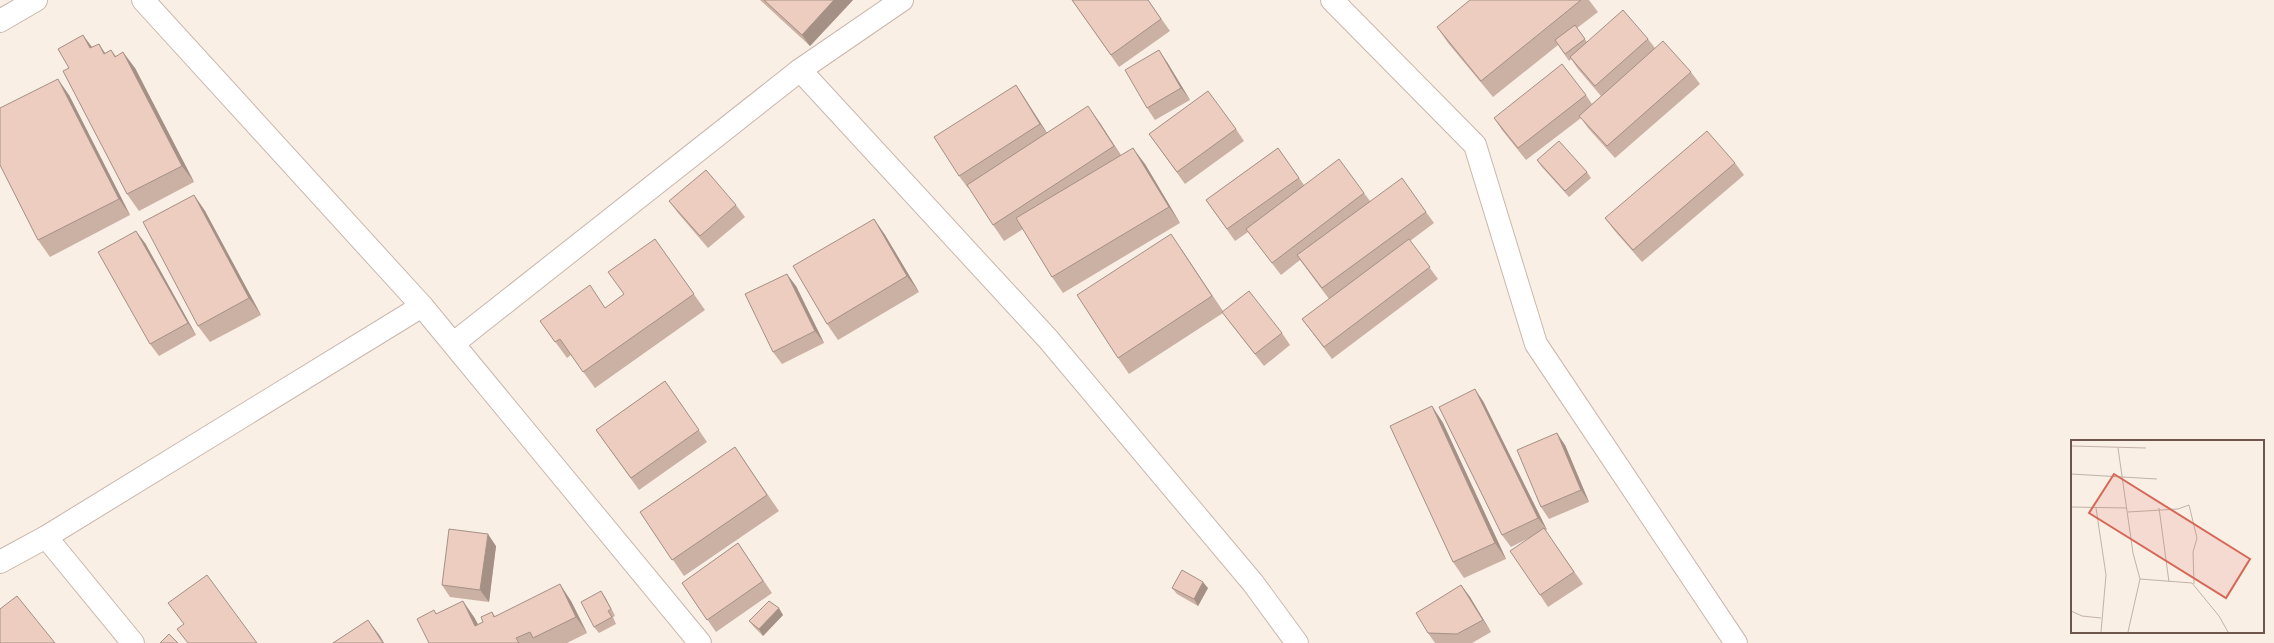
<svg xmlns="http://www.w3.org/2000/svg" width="2274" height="643" font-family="'Roboto Condensed',sans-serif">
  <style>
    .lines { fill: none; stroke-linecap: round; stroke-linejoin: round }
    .street-casing { stroke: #c9b7ac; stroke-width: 24 }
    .street { stroke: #fff; stroke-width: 22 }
    .wall { fill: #cbb0a4 }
    .shaded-wall { fill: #a59086 }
    .building { fill: #eccdbf; stroke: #a59086 }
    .inset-road { fill: none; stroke: #c2b2a8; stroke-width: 1 }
    .view { fill: #d66857; fill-opacity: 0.15; stroke: #d66857; stroke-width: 2 }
    .inset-edge { fill: none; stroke: #6f564d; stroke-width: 2 }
  </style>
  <rect width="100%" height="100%" fill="#f9efe5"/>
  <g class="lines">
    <g class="street-casing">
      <g id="street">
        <polyline points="143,0 422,306 700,643"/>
        <polyline points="1332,0 1475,145 1536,344 1736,643"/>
        <polyline points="0,21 36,0"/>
        <polyline points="800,70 1048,339 1253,583 1297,643"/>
        <polyline points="454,343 800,70 902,0"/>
        <polyline points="46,537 133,643"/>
        <polyline points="0,562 46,537 422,306"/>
      </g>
    </g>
    <use href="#street" class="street"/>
  </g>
  <g class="wall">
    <polygon points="760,0 853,0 810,46"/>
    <polygon points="1072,0 1148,0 1170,31 1119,67"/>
    <polygon points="1470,0 1589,0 1598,12 1577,28 1587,42 1648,39 1655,48 1691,72 1700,84 1615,158 1588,128 1581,118 1526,160 1502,130 1494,118 1586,95 1592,104 1601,96 1578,69 1571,59 1569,61 1558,45 1493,97 1448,43 1437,27"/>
    <polygon points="99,44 105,53 111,50 116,56 135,68 194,182 139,211 127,194 69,68 92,48"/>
    <polygon points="1167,62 1190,100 1155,120 1147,108"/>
    <polygon points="1016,85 1047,133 1100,123 1121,155 1145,164 1180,223 1063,293 1052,277 1023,229 1004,241 993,225 969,187 968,188 959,176"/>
    <polygon points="69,95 130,215 50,257 38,240"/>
    <polygon points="1236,129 1244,141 1185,184 1149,134"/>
    <polygon points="1278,148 1304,185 1364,193 1370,201 1426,212 1434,223 1410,241 1438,279 1332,359 1302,319 1329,299 1300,260 1281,275 1248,232 1235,241 1206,200"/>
    <polygon points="1537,160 1587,172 1591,178 1569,197 1541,166"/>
    <polygon points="1735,163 1744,175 1642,262 1614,230 1605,218"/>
    <polygon points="194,195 205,211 261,315 210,342 198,326"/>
    <polygon points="669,201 736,205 745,217 708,248 678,213"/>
    <polygon points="874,219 885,235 919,292 838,340 827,324"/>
    <polygon points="655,239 705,310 595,388 571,355 567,358 540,321 606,308 624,295"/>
    <polygon points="145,243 196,335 159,356 150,344"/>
    <polygon points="1182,250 1223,311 1282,333 1290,345 1264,366 1231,324 1223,313 1129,374 1118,358"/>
    <polygon points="796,286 824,343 782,364 773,352"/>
    <polygon points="665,381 707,442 639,490 596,430"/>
    <polygon points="1483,401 1547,530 1545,530 1583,584 1548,607 1540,595 1531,537 1511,547 1502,535"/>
    <polygon points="1432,406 1443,423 1506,559 1464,578 1453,562"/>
    <polygon points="1565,445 1589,502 1549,519 1541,507"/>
    <polygon points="735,447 779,511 684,576 640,512"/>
    <polygon points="738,543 772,593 716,632 682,583"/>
    <polygon points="496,546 489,602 450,597 442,585"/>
    <polygon points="1461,585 1470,597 1491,632 1472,643 1435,643 1428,633"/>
    <polygon points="1172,588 1208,588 1198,606 1177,594"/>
    <polygon points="605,597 615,616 613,617 616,624 599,633 594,627"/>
    <polygon points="571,601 587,633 567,643 429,643 436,613 474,617 478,624 483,622 492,612 495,616"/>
    <polygon points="783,615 763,636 754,627 749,621"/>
  </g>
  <g class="shaded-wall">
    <polygon points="834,0 853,0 810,46 802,35"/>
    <polygon points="83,35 95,51 90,48"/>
    <polygon points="99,44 110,61 104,54"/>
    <polygon points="1159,50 1167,62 1190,100 1181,88"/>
    <polygon points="123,52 135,68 194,182 182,166"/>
    <polygon points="58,79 69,95 130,215 119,199"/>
    <polygon points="1016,85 1024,97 1049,136 1040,124"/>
    <polygon points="1088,106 1100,123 1125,163 1114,146"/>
    <polygon points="1133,148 1145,164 1180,223 1169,207"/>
    <polygon points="194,195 205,211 261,315 249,298"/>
    <polygon points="874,219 885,235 919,292 907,276"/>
    <polygon points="136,231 145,243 196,335 188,323"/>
    <polygon points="1171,234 1182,250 1223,313 1212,296"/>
    <polygon points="787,274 796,286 824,343 815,331"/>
    <polygon points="1475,389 1483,401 1547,530 1538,518"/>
    <polygon points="1432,406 1443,423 1506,559 1495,543"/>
    <polygon points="1557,433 1565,445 1589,502 1581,490"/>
    <polygon points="488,534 496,546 489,602 480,590"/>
    <polygon points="1203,582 1208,588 1198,606 1194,599"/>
    <polygon points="560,584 571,601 587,633 576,617"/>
    <polygon points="1461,585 1470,597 1491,632 1483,620"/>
    <polygon points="601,591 605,597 615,616 611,609"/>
    <polygon points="463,601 474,617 487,642 475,626"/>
    <polygon points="779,608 783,615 763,636 759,629"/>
    <polygon points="368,620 380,636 384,643 383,643"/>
  </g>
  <g class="building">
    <polygon points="764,0 834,0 802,35"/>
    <polygon points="1072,0 1148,0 1161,19 1111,55"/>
    <polygon points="1470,0 1581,0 1481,81 1437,27"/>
    <polygon points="1623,10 1648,39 1595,86 1570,57"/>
    <polygon points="1575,25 1585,39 1565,54 1555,40"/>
    <polygon points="83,35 90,48 99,44 104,54 111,50 115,57 123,52 182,166 127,194 63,71 69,68 58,49"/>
    <polygon points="1663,41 1691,72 1607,146 1579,116"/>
    <polygon points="1159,50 1181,88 1147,108 1125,70"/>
    <polygon points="1562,64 1586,95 1518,148 1494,118"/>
    <polygon points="58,79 119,199 38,240 0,165 0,108"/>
    <polygon points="1016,85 1040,124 959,176 934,137"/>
    <polygon points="1208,91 1236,129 1177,172 1149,134"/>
    <polygon points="1088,106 1114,146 993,225 967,185"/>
    <polygon points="1707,131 1735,163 1633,250 1605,218"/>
    <polygon points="1559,141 1587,172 1565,191 1537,160"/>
    <polygon points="1133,148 1169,207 1052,277 1016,218"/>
    <polygon points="1278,148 1299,178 1227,229 1206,200"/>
    <polygon points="1339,159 1364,193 1272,263 1246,229"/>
    <polygon points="706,170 736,205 700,236 669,201"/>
    <polygon points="1402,178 1426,212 1322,288 1297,255"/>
    <polygon points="194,195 249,298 198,326 143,222"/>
    <polygon points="874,219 907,276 827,324 793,266"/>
    <polygon points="136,231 188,323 150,344 98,252"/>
    <polygon points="1171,234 1212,296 1118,358 1077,295"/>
    <polygon points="655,239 694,294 583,372 560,339 555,342 540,321 590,285 605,308 624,294 608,272"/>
    <polygon points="1409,239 1430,267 1324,347 1302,319"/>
    <polygon points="787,274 815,331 773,352 745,294"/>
    <polygon points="1249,291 1282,333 1255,354 1222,312"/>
    <polygon points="665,381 699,430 631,478 596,430"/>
    <polygon points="1475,389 1538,518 1502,535 1439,407"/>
    <polygon points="1432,406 1495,543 1453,562 1390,426"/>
    <polygon points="1557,433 1581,490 1541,507 1517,450"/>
    <polygon points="735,447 767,495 672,560 640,512"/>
    <polygon points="1544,528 1574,572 1540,595 1510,551"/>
    <polygon points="449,529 488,534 480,590 442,585"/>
    <polygon points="738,543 763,581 707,620 682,583"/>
    <polygon points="1182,570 1203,582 1194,599 1172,588"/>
    <polygon points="207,575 257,643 188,643 177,629 184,624 168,603"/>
    <polygon points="560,584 576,617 533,638 530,632 516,638 519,643 429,643 417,619 434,610 436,614 463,601 475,626 483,622 481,617 492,612 494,617"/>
    <polygon points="1461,585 1483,620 1457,634 1428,633 1416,613"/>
    <polygon points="601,591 611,609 608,611 612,617 594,627 581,602"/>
    <polygon points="17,596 55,643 0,643 0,609"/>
    <polygon points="769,601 779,608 759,629 749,621"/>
    <polygon points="368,620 383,643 333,643"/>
    <polygon points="169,634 178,643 160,643"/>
  </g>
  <g transform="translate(2071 440)">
    <rect width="193" height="193" fill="#f9efe5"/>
    <path class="inset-road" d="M0,6l75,2M47,8l15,105 7,26 -12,53M0,34l86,5M0,67l56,1M25,68l10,67 -5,57M88,68l10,74M57,72l50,-3 11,-4 8,33 -4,14 1,32M69,139l52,4 27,33 9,16M0,171l11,5 19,2"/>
    <path class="view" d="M43,34l136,85 -24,39 -137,-85z"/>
    <rect width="193" height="193" class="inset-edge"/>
  </g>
</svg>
